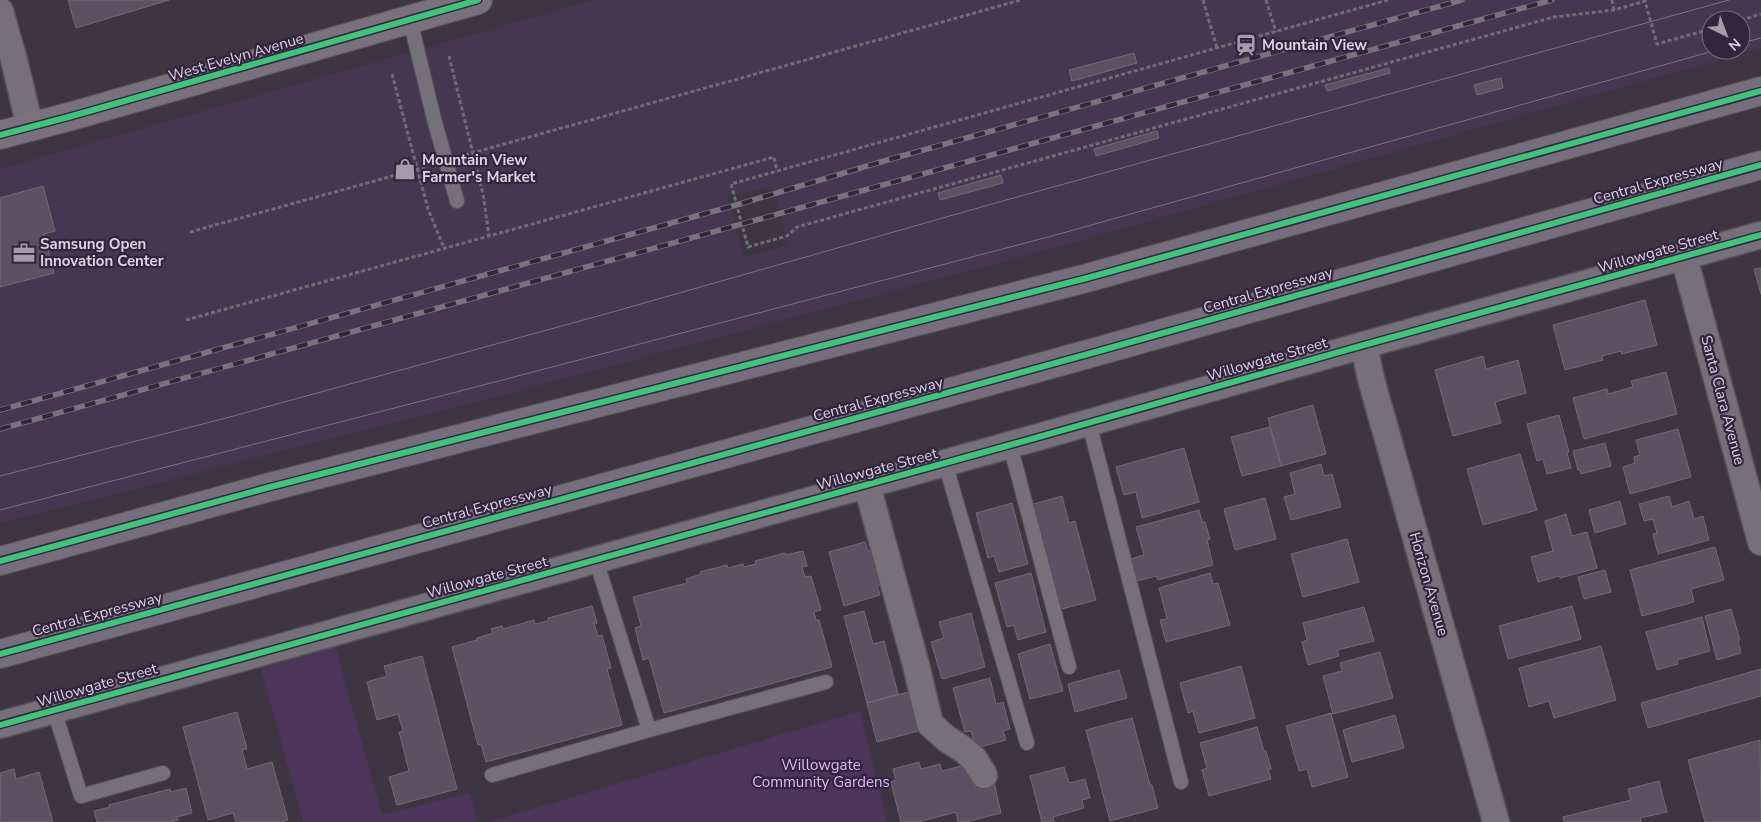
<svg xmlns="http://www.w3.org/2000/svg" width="1761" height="822" font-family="'Nunito Sans',sans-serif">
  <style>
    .built { fill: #473651; fill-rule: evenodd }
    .green { fill: #4c345a }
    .building { fill: #5c5163; stroke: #726b76 }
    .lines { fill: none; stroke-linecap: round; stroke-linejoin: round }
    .lane-casing { stroke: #58515c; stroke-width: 16 }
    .street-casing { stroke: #58515c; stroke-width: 29 }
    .secondary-casing { stroke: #58515c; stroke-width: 30 }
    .highway-casing { stroke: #58515c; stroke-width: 30 }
    .path { stroke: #726c76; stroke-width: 3; stroke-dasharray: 4 2.5; stroke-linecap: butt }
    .lane { stroke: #76707a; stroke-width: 14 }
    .street { stroke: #76707a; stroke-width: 26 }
    .secondary { stroke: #79727e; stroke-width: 28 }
    .highway { stroke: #776e7d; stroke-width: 28 }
    .tram { stroke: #78737c; stroke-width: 1 }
    .rail-casing { stroke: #78737c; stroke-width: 5.5 }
    .rail { stroke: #33253d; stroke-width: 4; stroke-dasharray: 11; stroke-linecap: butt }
    .cycleway-casing { stroke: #33253d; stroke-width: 9 }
    .cycleway { stroke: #40c37c; stroke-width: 6 }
    .labels { text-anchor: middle; stroke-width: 4.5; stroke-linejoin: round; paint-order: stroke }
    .poi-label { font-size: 15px; font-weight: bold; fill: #dbd3e2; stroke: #33253d; text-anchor: start }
    .street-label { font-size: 15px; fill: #dbd3e2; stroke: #33253d }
    .park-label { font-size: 15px; fill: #e0b6fe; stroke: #33253d }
  </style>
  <rect width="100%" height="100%" fill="#3d3541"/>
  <path class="built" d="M593,0h1168v48l-714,202 -571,152 -476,121v-354zM1711,20h30v30h-30zM773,186l15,59 -44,12 -17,-60z"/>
  <g class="green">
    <polygon points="335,645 382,815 470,793 477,822 303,822 261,669"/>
    <polygon points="860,711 887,822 489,822"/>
  </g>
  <g class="building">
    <polygon points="68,0 169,0 76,28"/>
    <polygon points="1134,53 1137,63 1072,81 1069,70"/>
    <polygon points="1389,68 1390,73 1327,91 1325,85"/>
    <polygon points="1501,78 1503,88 1477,95 1474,85"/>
    <polygon points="1157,131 1159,138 1096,156 1094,149"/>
    <polygon points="1001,175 1003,183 940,200 938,193"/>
    <polygon points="43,186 55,231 44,234 54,273 0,287 0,198"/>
    <polygon points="1761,268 1761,294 1754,269"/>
    <polygon points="1645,300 1657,345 1622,354 1621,351 1602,356 1603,360 1565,370 1553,325"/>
    <polygon points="1483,356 1486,369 1518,360 1526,393 1495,402 1501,423 1453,436 1435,370"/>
    <polygon points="1666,372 1677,414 1584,439 1573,398 1607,389 1608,394 1633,387 1631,381"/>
    <polygon points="1313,405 1326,454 1281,466 1268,418"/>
    <polygon points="1559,415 1569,452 1567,453 1571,468 1547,474 1543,459 1537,461 1527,424"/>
    <polygon points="1270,427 1281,466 1242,476 1231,437"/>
    <polygon points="1678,429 1691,477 1630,494 1623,467 1635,463 1634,457 1640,455 1636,440"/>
    <polygon points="1605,443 1611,466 1581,474 1580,470 1578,470 1573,451"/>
    <polygon points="1184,448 1199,502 1142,518 1136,492 1124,495 1116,467"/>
    <polygon points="1520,454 1537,510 1483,525 1467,469"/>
    <polygon points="1321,464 1324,476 1332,474 1341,507 1291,520 1284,497 1295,494 1290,473"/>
    <polygon points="1062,496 1069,523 1075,521 1096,600 1058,610 1030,505"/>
    <polygon points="1669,496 1672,507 1689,501 1694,519 1703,516 1709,540 1658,554 1653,534 1657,533 1653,519 1644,521 1639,504"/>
    <polygon points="1265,498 1276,539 1235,550 1224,509"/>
    <polygon points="1620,501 1626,524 1595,533 1589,510"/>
    <polygon points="1012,503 1028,564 999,572 994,556 988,558 976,513"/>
    <polygon points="1199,510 1202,522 1205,522 1210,539 1207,540 1213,565 1158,580 1156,576 1137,581 1131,559 1144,555 1136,527"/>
    <polygon points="1566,514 1572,536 1587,532 1597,568 1560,578 1559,576 1538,582 1531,557 1553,551 1545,521"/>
    <polygon points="1347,539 1359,582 1303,597 1291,554"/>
    <polygon points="865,542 868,551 877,549 887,584 877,586 880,595 844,606 829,552"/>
    <polygon points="1715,547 1724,580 1691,589 1694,602 1642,616 1630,570"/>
    <polygon points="803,551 807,566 802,567 805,577 811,576 821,610 814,612 816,620 819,620 832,667 664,713 649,658 643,660 635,628 641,626 633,597 687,583 686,579 701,574 700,572 727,565 728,568 743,564 744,567 756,564 755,561 785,553 786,555"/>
    <polygon points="1605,570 1611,592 1584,599 1578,577"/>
    <polygon points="1031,573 1046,632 1018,640 1014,625 1007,627 995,583"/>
    <polygon points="1210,573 1213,584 1218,583 1230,625 1166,642 1160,620 1167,619 1159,588"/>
    <polygon points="592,606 597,623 594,623 598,636 602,635 611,668 607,669 622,725 486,762 481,744 478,745 452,647 477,640 477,638 493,633 491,629 502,626 503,629 534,620 535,624 548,621 548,618"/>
    <polygon points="1572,606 1581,639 1508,659 1499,626"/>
    <polygon points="1364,607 1374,641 1337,650 1339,656 1308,665 1302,642 1307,640 1303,623"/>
    <polygon points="1731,609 1740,640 1738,641 1741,653 1717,660 1705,616"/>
    <polygon points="864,611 873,644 884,641 898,694 867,703 844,616"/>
    <polygon points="971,613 985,667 942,679 931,642 944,638 939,622"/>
    <polygon points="1702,617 1710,651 1677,660 1678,664 1657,670 1646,632"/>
    <polygon points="1050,644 1063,691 1030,699 1018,654"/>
    <polygon points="1601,646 1616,700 1554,718 1549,701 1529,707 1519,668"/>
    <polygon points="1380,652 1393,698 1333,714 1323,676 1342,671 1340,663"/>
    <polygon points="422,656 457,789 397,805 389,777 409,771 399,732 403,731 398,714 377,720 367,682 387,676 384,666"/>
    <polygon points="1241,666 1255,718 1199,733 1193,711 1188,713 1180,683"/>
    <polygon points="1761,669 1761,696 1648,728 1641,703"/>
    <polygon points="1119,670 1127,698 1075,712 1068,684"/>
    <polygon points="990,678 996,704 1003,702 1010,729 1003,731 1006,740 976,748 971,731 965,732 953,688"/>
    <polygon points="908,692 909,697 912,696 914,706 912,707 918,731 877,742 867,703"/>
    <polygon points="237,712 247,749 242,750 247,769 272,762 288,820 280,822 236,822 233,813 208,820 183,727"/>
    <polygon points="1331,713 1348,777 1312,787 1307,769 1299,771 1286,726"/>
    <polygon points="1395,715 1404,748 1352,762 1343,730"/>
    <polygon points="1132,718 1150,785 1152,785 1158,808 1110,821 1086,730"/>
    <polygon points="1257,727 1264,751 1266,751 1271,769 1268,769 1271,779 1209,796 1202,770 1207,768 1200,743"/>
    <polygon points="1760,740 1761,822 1705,822 1688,760"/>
    <polygon points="919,762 921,769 940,764 942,771 969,764 975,787 994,782 1001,813 966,822 958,822 956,812 918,822 901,822 891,782 896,780 893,769"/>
    <polygon points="1064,767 1069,783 1085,779 1090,798 1082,800 1084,808 1053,817 1054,822 1042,822 1030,776"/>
    <polygon points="14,769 16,779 39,772 53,822 0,822 0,773"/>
    <polygon points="1659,781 1667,812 1640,818 1641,822 1564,822 1563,817 1631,800 1628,789"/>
    <polygon points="186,788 192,813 177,817 178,820 170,822 97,822 94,811 110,807 109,805 170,789 171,792"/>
  </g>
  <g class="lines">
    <g class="lane-casing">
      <g id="lane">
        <polyline points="410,20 434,119 457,201"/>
        <polyline points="1089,423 1181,782"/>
        <polyline points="1010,445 1069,667"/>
        <polyline points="945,463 1027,743"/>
        <polyline points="54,710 81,796 163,773"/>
        <polyline points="649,730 826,682"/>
        <polyline points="492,775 649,730 596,560"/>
      </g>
    </g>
    <g class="street-casing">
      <g id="street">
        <polyline points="0,11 15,64 30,127"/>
        <polyline points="1684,257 1761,542"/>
        <polyline points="1364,345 1371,379 1496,822"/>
        <polyline points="867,485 916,665 930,724 947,739 964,750 974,759 984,775"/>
        <polyline points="0,725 1010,445 1364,345 1761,235"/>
      </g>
    </g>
    <g class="secondary-casing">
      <polyline id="secondary" points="0,135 72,116 478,0"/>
    </g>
    <g class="highway-casing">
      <g id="highway">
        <polyline points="0,561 270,487 1087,278 1761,91"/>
        <polyline points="0,654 1099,351 1761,165"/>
      </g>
    </g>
    <g class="path">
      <polyline points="1203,0 1217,48"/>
      <polyline points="1266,0 1276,32"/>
      <polyline points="1388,0 731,184 748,247 787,236 797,227 1554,17 1614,10 1645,1 1657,44 1711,29"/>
      <polyline points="1612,0 1614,10"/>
      <polyline points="1741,20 1761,14"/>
      <polyline points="449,56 483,194 489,236"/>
      <polyline points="392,74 428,209 444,248"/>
      <polyline points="465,155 1021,0"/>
      <polyline points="190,232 425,167"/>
      <polyline points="186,320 774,157 777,171"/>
    </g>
    <use href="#lane" class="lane"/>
    <use href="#street" class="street"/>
    <use href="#secondary" class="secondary"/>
    <use href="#highway" class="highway"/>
    <g class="tram">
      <polyline points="1741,43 1761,38"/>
      <polyline points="0,476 226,418 609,313 999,202 1729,0"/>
      <polyline points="0,510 491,383 1052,236 1717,50"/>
    </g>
    <g class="rail-casing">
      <g id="rail">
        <polyline points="0,410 736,205 884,161 1462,0"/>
        <polyline points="0,429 1552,0"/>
      </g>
    </g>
    <use href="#rail" class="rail"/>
    <g class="cycleway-casing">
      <g id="cycleway">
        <polyline points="0,135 72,116 478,0"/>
        <polyline points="0,561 270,487 1087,278 1761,91"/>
        <polyline points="0,654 1099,351 1761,165"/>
        <polyline points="0,725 1010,445 1364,345 1761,235"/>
      </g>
    </g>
    <use href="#cycleway" class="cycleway"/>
  </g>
  <defs>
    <g id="station-bare" transform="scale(1.725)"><path d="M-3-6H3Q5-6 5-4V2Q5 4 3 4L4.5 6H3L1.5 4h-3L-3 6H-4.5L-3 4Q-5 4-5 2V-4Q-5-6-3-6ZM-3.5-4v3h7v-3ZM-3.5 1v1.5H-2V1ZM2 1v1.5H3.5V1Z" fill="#a49caa" stroke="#33253d" stroke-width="2.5" paint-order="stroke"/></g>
    <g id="shop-bare" transform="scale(1.725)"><path d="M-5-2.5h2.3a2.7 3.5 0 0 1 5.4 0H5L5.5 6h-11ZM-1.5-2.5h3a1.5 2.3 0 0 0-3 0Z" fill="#a49caa" stroke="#33253d" stroke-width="2.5" paint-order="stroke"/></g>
    <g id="office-bare" transform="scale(1.725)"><path d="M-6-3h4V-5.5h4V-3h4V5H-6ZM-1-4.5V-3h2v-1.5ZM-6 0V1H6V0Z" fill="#a49caa" stroke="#33253d" stroke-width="2.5" paint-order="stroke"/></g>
  </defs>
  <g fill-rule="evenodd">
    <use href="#station-bare" x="1246" y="45"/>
    <use href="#shop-bare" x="405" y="169"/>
    <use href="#office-bare" x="24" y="253"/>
  </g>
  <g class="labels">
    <g class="poi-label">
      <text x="1262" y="50">Mountain View</text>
      <text x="422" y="165">Mountain View<tspan x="422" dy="17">Farmer's Market</tspan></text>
      <text x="40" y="249">Samsung Open<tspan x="40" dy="17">Innovation Center</tspan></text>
    </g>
    <g class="street-label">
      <text transform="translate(236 57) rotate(-16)" y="5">West Evelyn Avenue</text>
      <text transform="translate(1658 181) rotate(-16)" y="5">Central Expressway</text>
      <text transform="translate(1658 251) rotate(-16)" y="5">Willowgate Street</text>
      <text transform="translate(1268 290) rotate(-16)" y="5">Central Expressway</text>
      <text transform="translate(1267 359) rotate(-16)" y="5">Willowgate Street</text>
      <text transform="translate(878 399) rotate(-15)" y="5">Central Expressway</text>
      <text transform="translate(1723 400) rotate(75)" y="5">Santa Clara Avenue</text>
      <text transform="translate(877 469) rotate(-15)" y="5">Willowgate Street</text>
      <text transform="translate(487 506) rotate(-15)" y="5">Central Expressway</text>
      <text transform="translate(487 577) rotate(-15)" y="5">Willowgate Street</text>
      <text transform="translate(1429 584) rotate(74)" y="5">Horizon Avenue</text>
      <text transform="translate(97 614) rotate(-15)" y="5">Central Expressway</text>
      <text transform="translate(97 685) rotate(-16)" y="5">Willowgate Street</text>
    </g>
    <g class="park-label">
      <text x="821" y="770">Willowgate<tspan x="821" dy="17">Community Gardens</tspan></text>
    </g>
  </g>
  <g transform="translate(1726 35) rotate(138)"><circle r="24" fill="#33253d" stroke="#766b7f"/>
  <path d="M0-4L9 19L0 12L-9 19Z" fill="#a49caa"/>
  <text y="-8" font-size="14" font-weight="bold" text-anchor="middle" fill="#dbd3e2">N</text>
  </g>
</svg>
